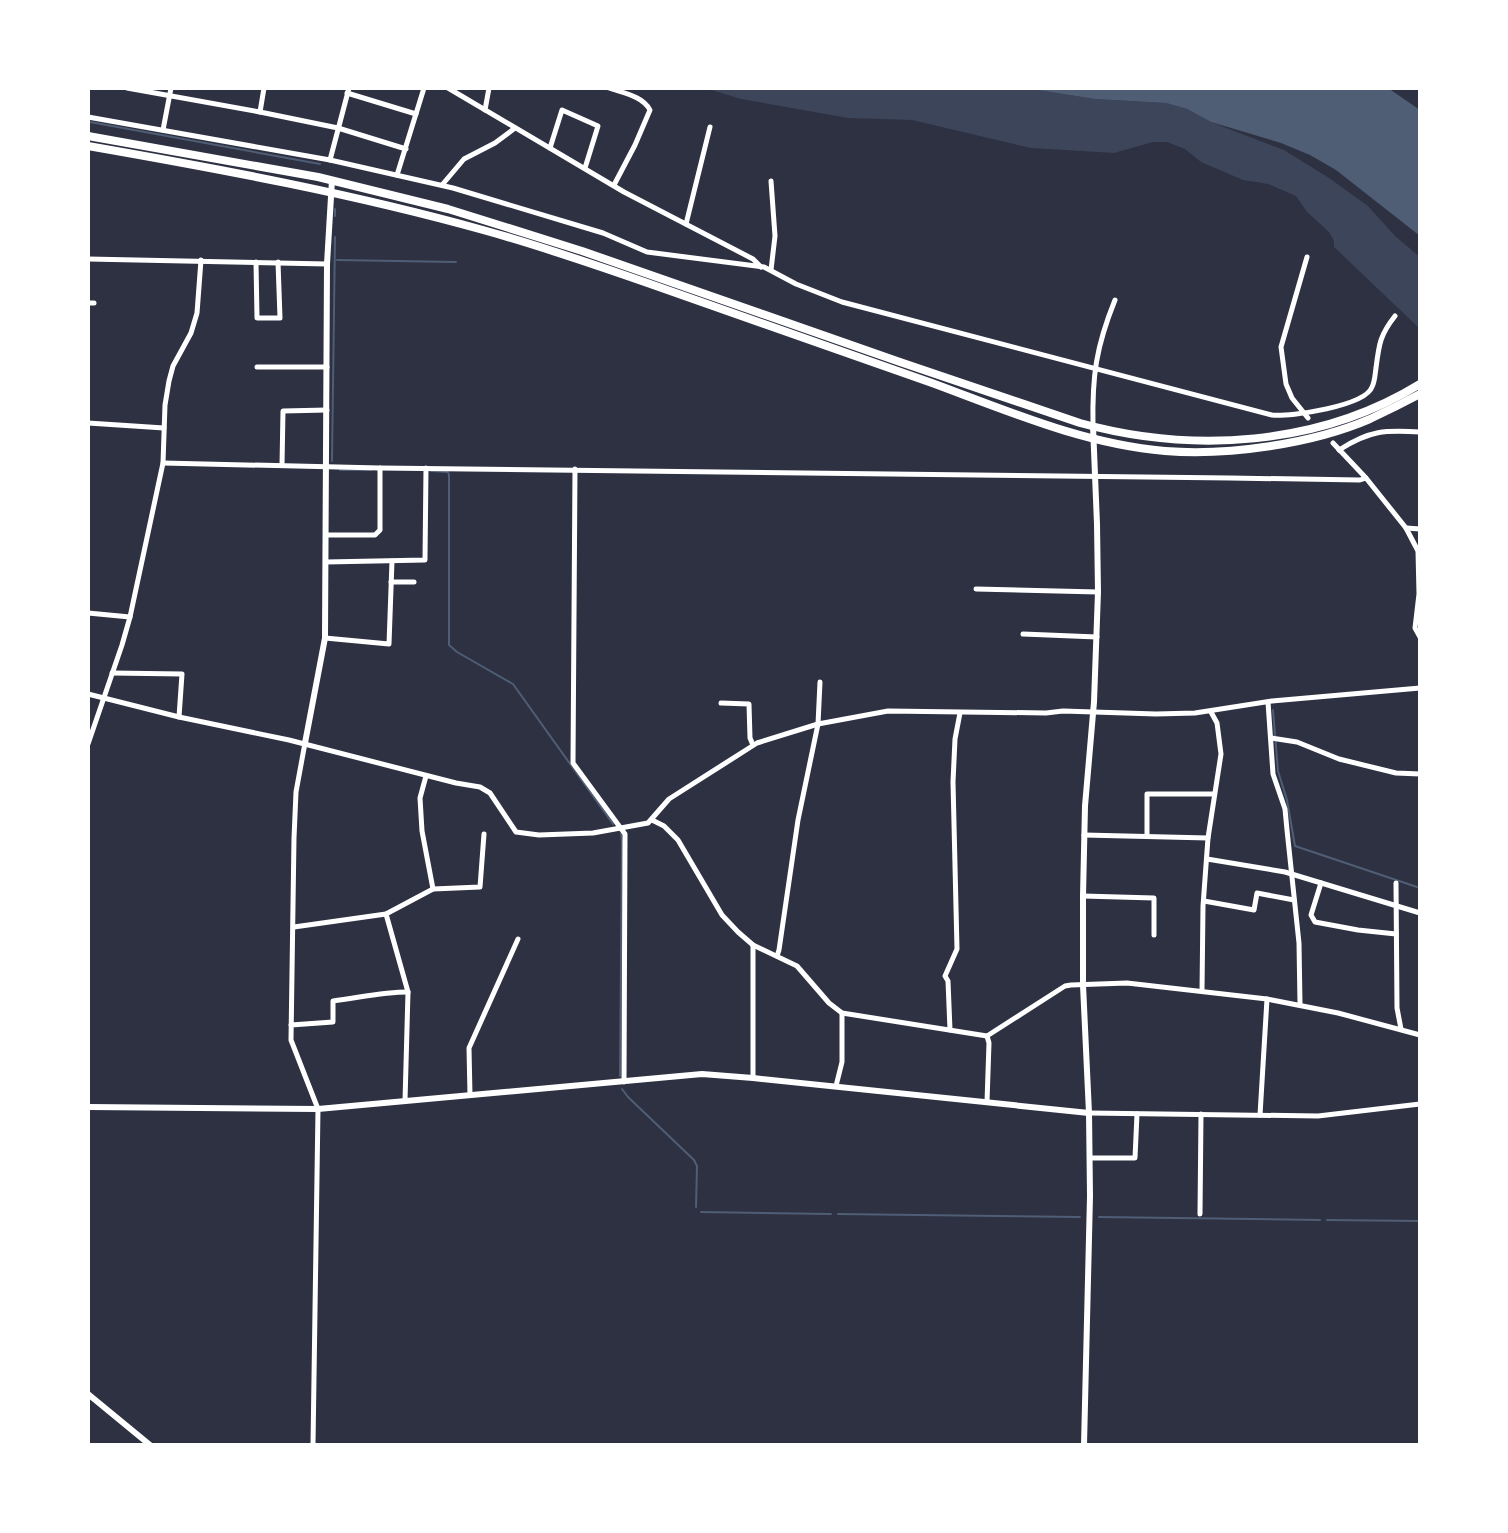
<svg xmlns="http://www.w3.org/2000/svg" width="1508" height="1533" font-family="'Asap Condensed',sans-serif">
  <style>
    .green { fill: #3c4559 }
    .water { fill: #4f5d75 }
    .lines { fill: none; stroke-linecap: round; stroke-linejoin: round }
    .stream { stroke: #4f5d75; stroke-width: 2 }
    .minor { stroke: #fff; stroke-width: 5 }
    .tertiary { stroke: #fff; stroke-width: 6 }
    .secondary { stroke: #fff; stroke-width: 6 }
    .trunk { stroke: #fff; stroke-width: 8 }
  </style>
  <rect width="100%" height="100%" fill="#2d3142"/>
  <polygon class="green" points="705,88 1025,88 1095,99 1166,103 1187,109 1211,122 1284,150 1329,178 1368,206 1395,236 1420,257 1420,329 1334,247 1334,241 1329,232 1307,212 1296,196 1268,184 1243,180 1201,162 1185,149 1167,142 1153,142 1114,153 1031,148 912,120 848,118 741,99"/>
  <polygon class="water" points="1025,88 1388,88 1420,110 1420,236 1336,170 1310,155 1281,143 1211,122 1187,109 1166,103 1095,99"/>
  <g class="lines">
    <g class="stream">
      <polyline points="90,122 320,164"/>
      <polyline points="335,209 335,216"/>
      <polyline points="337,260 456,262"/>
      <polyline points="332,461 335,237"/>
      <polyline points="340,470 371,470"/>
      <polyline points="431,471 448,472 449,475 449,645 457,652 513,684 613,824"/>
      <polyline points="1273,710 1278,771 1287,800 1295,846 1420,888"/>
      <polyline points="620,1076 622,842 621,834"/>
      <polyline points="622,1089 628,1097 694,1160 697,1166 696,1207"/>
      <polyline points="701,1212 831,1214"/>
      <polyline points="838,1214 1080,1217"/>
      <polyline points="1099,1217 1320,1220"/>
      <polyline points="1327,1220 1420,1221"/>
    </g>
    <g class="minor">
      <polyline points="127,88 260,112 338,128 406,149"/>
      <polyline points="448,88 624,192 753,259 761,267"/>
      <path d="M609,88c14,5 34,8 41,22l-15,35 -21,40"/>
      <polyline points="347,93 416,114"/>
      <polyline points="485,110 489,88"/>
      <polyline points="260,112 264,88"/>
      <path d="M88,117l242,43 123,28 150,45 44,19 117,15 32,17 46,18 430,113c19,2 93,-9 100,-28 3,-6 3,-13 4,-19 3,-24 4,-33 19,-52"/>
      <polyline points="163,130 171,88"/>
      <polyline points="550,148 562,110 598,126 585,168"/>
      <polyline points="330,160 349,88"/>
      <polyline points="397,175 424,88"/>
      <polyline points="442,185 464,159 495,143 515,128"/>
      <polyline points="686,224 710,127"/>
      <polyline points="1307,257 1281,347 1286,384 1292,398 1308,418"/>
      <polyline points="88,259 327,264"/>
      <polyline points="256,262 257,318 280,318 278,262"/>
      <polyline points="771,270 775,236 771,181"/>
      <polyline points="88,303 94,303"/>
      <polyline points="257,367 327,367"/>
      <polyline points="88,423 164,428"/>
      <path d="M1093,426c-1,-50 3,-79 22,-126"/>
      <polyline points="1333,443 1366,478 1406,528 1418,551 1419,594 1415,628 1420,637"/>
      <path d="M1339,450c31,-20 46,-20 81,-18"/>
      <polyline points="163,463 380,468 1230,478 1360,480 1366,478"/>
      <polyline points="282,465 283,411 327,410"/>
      <polyline points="575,469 573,763 625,834 624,1082"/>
      <polyline points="1406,528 1420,529"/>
      <polyline points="326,535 375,535 380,530 380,468"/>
      <polyline points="326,562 425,560 426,468"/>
      <polyline points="391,582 414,582"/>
      <polyline points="976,589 1098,592"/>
      <polyline points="88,613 130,617"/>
      <polyline points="1023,634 1097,637"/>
      <polyline points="325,638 389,644 392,561"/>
      <polyline points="112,673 182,674 179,717"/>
      <polyline points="88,694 179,717 289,740 456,783 480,787 490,793 516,832 539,835 593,833 648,823 669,799 757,743 818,724 888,711 1046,713 1063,711 1156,714 1195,713 1272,701 1420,688"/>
      <polyline points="1268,702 1273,774 1285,809 1287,830 1299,943 1300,1004"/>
      <polyline points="721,703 749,704 750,738 753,745"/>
      <polyline points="1271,738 1297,742 1339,759 1396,773 1420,774"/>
      <polyline points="305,743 296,792 294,838 291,1040 318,1109 313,1445"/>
      <polyline points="88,744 122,645 130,617 163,463 165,405 169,381 173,366 191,333 197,313 201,260"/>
      <polyline points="426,776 420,798 422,831 433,889"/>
      <polyline points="652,820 664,826 678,840 722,915 738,932 753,945 797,966 829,1003 842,1013 987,1036 1065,986 1071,985 1127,983 1267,999 1338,1013 1420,1035"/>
      <polyline points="1084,835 1208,838"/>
      <polyline points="1147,836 1147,794 1214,794"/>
      <polyline points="1207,859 1285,872 1420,913"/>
      <polyline points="1321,883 1311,915 1315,922 1358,930 1396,934"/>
      <polyline points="1396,883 1397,1008 1401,1029"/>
      <polyline points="1083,896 1154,898 1154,935"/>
      <polyline points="1204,901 1254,910 1257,893 1294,900"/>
      <polyline points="386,914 408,992 405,1101"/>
      <polyline points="294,927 386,914 433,889 480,887 484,834"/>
      <polyline points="753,945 753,1078"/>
      <polyline points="777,956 779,950 798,820 818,724 820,682"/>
      <polyline points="1202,991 1203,906 1208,838 1221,754 1217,723 1211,712"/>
      <path d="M291,1025l42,-3v-21c25,-3 49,-9 75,-9"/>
      <polyline points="950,1030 948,981 945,976 957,949 953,782 955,739 960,713"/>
      <polyline points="836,1086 842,1062 842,1013"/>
      <polyline points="470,1095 469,1048 518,939"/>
      <polyline points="987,1102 989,1043 987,1036"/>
      <polyline points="1089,1113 1318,1116 1420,1104"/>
      <polyline points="1260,1115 1267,999"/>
      <polyline points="1090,1158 1135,1158 1137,1114"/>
      <polyline points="1200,1214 1201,1114"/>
    </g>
    <g class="tertiary">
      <polyline points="305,743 325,638 327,264 332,180"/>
      <polyline points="88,1107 318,1109 702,1074 753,1078 1089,1113"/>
      <polyline points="1084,1445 1090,1196 1089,1113 1083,985 1083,896 1085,806 1094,702 1098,592 1097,524 1093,426"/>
    </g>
    <polyline class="secondary" points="88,1394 150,1445"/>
    <g class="trunk">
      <path d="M88,136l230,41 130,32 134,42 318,111 180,61c113,31 239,23 340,-39"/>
      <path d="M88,146c132,23 266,48 395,84 58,16 116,36 173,56 92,32 184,64 276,97 76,28 151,61 233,68 63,5 147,-7 205,-32 17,-8 33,-16 50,-25"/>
    </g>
  </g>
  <rect width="1508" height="1533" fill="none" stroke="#ffffff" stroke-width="180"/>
</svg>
